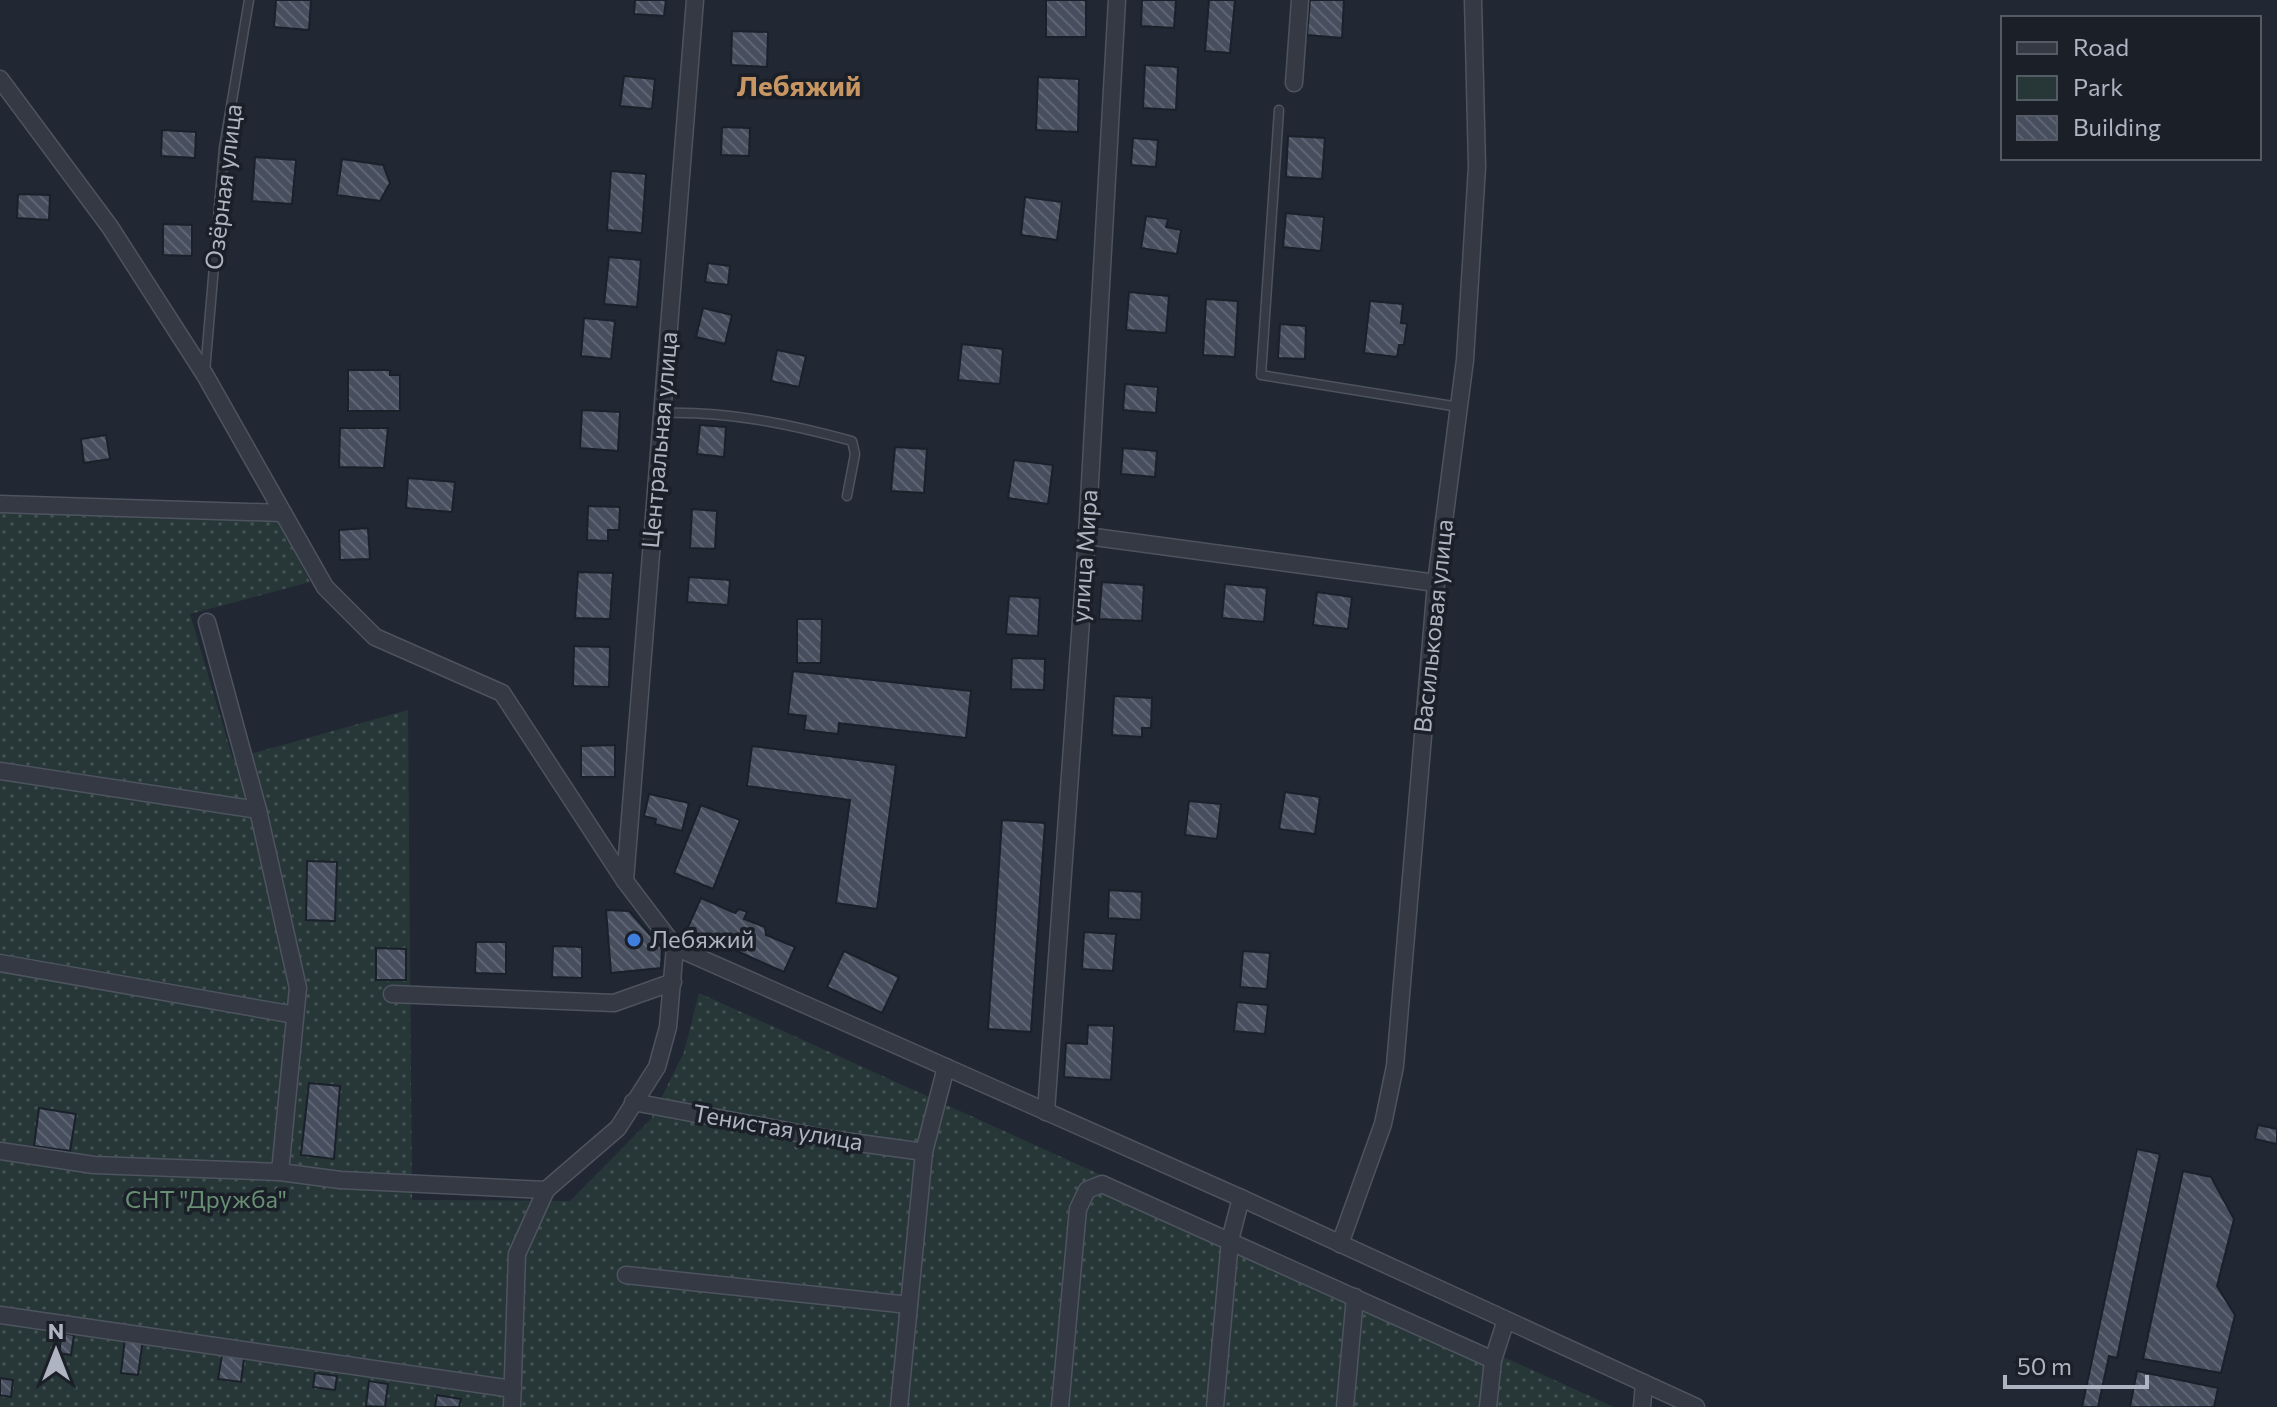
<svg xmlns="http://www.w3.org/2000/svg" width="2277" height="1407" font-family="Commissioner,sans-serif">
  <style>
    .green { fill: url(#green-dots) }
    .building { fill: url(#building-back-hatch); stroke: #1b212a; stroke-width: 2 }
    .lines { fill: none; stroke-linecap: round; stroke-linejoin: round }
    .service-casing { stroke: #4e545f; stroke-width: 11 }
    .minor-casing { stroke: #4e545f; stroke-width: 19 }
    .service { stroke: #343944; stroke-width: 8 }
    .minor { stroke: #343944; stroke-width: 16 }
    .shop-dot { fill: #3f7fe0; stroke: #1a1f28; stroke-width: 3 }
    .labels { text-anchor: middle; stroke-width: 7; stroke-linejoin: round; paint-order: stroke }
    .street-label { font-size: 24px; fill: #aeb4c1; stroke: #1a1f28 }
    .poi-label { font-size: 24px; fill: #aeb4c1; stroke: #1a1f28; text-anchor: start }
    .park-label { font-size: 24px; fill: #688f74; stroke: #1a1f28 }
    .quarter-label { font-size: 28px; font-weight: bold; fill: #c79663; stroke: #1a1f28 }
  </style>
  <defs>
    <pattern id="green-dots" width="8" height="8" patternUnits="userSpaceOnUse" patternTransform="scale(2)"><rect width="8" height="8" fill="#273738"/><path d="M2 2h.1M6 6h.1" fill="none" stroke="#445253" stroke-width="1.8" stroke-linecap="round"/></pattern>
    <pattern id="building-back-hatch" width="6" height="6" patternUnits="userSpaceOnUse" patternTransform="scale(2)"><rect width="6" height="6" fill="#474e5d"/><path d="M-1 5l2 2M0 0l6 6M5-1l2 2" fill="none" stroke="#5f6572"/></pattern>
  </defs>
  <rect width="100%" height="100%" fill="#212733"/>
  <polygon class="green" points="0,505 274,513 310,582 190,614 233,759 408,710 412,1200 570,1201 651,1119 684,1052 699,993 1614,1407 0,1407"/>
  <g class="building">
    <polygon points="276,0 311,0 309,30 274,27"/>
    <polygon points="635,0 666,0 664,16 634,14"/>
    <rect x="1046" y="0" width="40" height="37"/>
    <polygon points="1142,0 1176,0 1174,28 1141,26"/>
    <polygon points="1209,0 1235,0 1230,53 1205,51"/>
    <polygon points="1310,0 1344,0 1342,38 1307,35"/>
    <polygon points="732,31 768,32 767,67 731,65"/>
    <polygon points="1145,65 1178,67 1176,110 1143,108"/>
    <polygon points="624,76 655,79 652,109 620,106"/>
    <polygon points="1038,77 1079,79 1078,132 1036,130"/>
    <polygon points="722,127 750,128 749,156 721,155"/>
    <polygon points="162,130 196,132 195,158 161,156"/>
    <polygon points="1288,136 1325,138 1322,179 1286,177"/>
    <polygon points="1133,138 1158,140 1156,167 1131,165"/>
    <polygon points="255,157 296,160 292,204 252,201"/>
    <polygon points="342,159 383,165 390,183 380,201 337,195"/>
    <polygon points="611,171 646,174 642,233 607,230"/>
    <polygon points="18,194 50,195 49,220 17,218"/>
    <polygon points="1025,197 1062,202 1057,240 1021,235"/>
    <polygon points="1286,213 1324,217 1321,251 1283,247"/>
    <polygon points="1146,216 1168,219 1166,227 1181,230 1177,254 1141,248"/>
    <polygon points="163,224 192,225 192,256 163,255"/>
    <polygon points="609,257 641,260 637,307 604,304"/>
    <polygon points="708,263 730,266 728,285 705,282"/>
    <polygon points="1129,292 1169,296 1166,333 1126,330"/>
    <polygon points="1206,299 1238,301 1235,357 1203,355"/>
    <polygon points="1370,301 1403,304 1401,323 1407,324 1404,345 1399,345 1397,357 1364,353"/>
    <polygon points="703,308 732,315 725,344 696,337"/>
    <polygon points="584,318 615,321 611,359 581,356"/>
    <polygon points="1280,324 1306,326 1305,359 1278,358"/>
    <polygon points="962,344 1003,349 1000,384 958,380"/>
    <polygon points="777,350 806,356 799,387 771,381"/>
    <polygon points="348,370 390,370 390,375 400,375 400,411 348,411"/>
    <polygon points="1125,384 1158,387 1156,413 1123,410"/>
    <polygon points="582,410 620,412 618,451 580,448"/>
    <polygon points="700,425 726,427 724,457 697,454"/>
    <polygon points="340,428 388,428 384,468 339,467"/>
    <polygon points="106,435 110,459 84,463 81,439"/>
    <polygon points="895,447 927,449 924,493 891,491"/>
    <polygon points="1123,448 1157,451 1155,477 1121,474"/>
    <polygon points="1014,460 1053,465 1048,504 1008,498"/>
    <polygon points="408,478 455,482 452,512 406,508"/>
    <polygon points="588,506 620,507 619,530 608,530 608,541 587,540"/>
    <polygon points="692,509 717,511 715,549 690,548"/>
    <polygon points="368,528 370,559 340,560 339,530"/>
    <polygon points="578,572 613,573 610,619 575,618"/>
    <polygon points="689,577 730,580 728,605 687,602"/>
    <polygon points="1102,582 1144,585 1142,621 1099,619"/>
    <polygon points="1225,584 1267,588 1264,622 1222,618"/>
    <polygon points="1317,592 1352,597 1348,629 1313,625"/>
    <polygon points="1009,596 1040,598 1038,636 1006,634"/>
    <polygon points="797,619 822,619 821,663 797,663"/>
    <polygon points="574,646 610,647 609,687 573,686"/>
    <polygon points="1012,658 1045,659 1044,690 1011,689"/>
    <polygon points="793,671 971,691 966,738 839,723 838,734 804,730 806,716 788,714"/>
    <polygon points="1114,696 1152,698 1151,728 1142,728 1142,737 1112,735"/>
    <polygon points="615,745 615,777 581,777 581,746"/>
    <polygon points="752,746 896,765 877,909 836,903 850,800 747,786"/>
    <polygon points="1285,792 1320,797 1315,834 1279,829"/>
    <polygon points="649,794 689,803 682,831 655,824 656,819 644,816"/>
    <polygon points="1189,801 1221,804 1217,839 1185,835"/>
    <polygon points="701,805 740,820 713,889 674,873"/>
    <polygon points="1002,820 1045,823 1031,1032 988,1029"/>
    <polygon points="307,861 337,862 335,921 306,920"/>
    <polygon points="1109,890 1142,892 1141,920 1108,918"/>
    <polygon points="701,898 735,913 739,909 747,912 744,919 765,927 766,935 795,947 784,972 687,929"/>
    <polygon points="606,910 629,911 662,948 661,968 611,973"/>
    <polygon points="1084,932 1116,934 1113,971 1082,969"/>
    <polygon points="476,942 506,942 506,974 475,973"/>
    <polygon points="553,946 582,947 582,978 552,977"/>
    <polygon points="376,948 406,949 406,980 376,980"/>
    <polygon points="844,951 899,977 882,1013 827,987"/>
    <polygon points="1243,951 1270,953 1267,989 1240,987"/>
    <polygon points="1237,1002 1268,1005 1265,1034 1234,1031"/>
    <polygon points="1088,1025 1114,1026 1111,1080 1064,1077 1066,1043 1087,1044"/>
    <polygon points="309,1083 340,1086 334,1159 301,1155"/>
    <polygon points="39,1108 76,1114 70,1151 34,1146"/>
    <polygon points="2258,1125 2277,1129 2277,1144 2255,1139"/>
    <polygon points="2137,1149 2160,1154 2117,1358 2109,1356 2098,1407 2082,1407"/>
    <polygon points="2183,1171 2211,1177 2234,1219 2217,1286 2235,1315 2221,1373 2143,1359"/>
    <polygon points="62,1333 74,1335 71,1355 59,1353"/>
    <polygon points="125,1338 143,1340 138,1375 121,1373"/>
    <polygon points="222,1355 244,1358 241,1382 218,1379"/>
    <polygon points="2137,1371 2218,1388 2214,1407 2130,1407"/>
    <polygon points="315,1373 337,1376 335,1390 313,1387"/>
    <polygon points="0,1378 13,1380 11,1397 0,1395"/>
    <polygon points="369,1381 388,1384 385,1407 366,1406"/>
    <polygon points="437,1395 461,1399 459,1407 435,1407"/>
  </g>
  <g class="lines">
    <g class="service-casing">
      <g id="service">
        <polyline points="1279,110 1261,375 1459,407"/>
        <polyline points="205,372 224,148 249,0"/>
        <path d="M662,413c65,-2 128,11 190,28l3,13 -8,42"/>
      </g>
    </g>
    <g class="minor-casing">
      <g id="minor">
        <polyline points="0,79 110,227 205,375 325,587 375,637 502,693 625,881 675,947 1241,1198 1696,1407"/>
        <polyline points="1294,83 1300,0"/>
        <polyline points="0,504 283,513"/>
        <polyline points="1087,536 1436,583"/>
        <polyline points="207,622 258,810 298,988 280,1172"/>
        <polyline points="0,771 258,810"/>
        <polyline points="625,881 695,0"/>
        <polyline points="0,963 295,1015"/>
        <polyline points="392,994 614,1003 673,982"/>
        <polyline points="633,1102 830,1139 924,1152"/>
        <polyline points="1046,1112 1087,536 1117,0"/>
        <polyline points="0,1151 94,1165 280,1172 340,1180 546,1190 618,1128 657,1067 668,1027 675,947"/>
        <polyline points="1340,1244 1383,1124 1395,1066 1436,583 1465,360 1477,167 1473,0"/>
        <polyline points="626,1275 909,1305"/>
        <polyline points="0,1315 513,1389"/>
        <polyline points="1493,1360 1506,1320"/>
        <polyline points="512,1407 517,1254 546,1190"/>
        <polyline points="899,1407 924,1152 946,1067"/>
        <polyline points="1060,1407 1078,1209 1087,1190 1102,1184 1493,1360 1488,1407"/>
        <polyline points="1215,1407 1230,1240 1241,1198"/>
        <polyline points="1345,1407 1355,1297"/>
        <polyline points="1642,1407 1644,1383"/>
      </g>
    </g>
    <use href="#service" class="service"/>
    <use href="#minor" class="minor"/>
  </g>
  <circle class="shop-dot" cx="634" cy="940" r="8"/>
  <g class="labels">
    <g class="street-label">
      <text transform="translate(224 187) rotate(-83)" y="8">Озёрная улица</text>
      <text transform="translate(660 440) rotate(-85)" y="8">Центральная улица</text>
      <text transform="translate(1085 556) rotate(-86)" y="8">улица Мира</text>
      <text transform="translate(1434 626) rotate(-84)" y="8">Васильковая улица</text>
      <text transform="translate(778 1128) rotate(10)" y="8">Тенистая улица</text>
    </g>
    <g class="poi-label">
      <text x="650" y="948">Лебяжий</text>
    </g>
    <g class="park-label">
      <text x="206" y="1208">СНТ "Дружба"</text>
    </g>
    <g class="quarter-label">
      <text x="799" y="96">Лебяжий</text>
    </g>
  </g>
  <rect x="2001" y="16" width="260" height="144" fill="#1a1f28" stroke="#555b65" stroke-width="2"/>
  <rect x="2017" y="42" width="40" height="12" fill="#343944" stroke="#555b65" stroke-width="2"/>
  <text x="2073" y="56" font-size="24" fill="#aeb4c1">Road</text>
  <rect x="2017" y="76" width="40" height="24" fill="#273738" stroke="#555b65" stroke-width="2"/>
  <text x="2073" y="96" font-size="24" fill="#aeb4c1">Park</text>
  <rect x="2017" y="116" width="40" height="24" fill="url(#building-back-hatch)" stroke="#555b65" stroke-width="2"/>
  <text x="2073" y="136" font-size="24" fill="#aeb4c1">Building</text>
  <g transform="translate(56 1351)" stroke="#1a1f28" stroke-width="6" paint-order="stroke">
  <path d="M0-6L14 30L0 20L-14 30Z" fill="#aeb4c1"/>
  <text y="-12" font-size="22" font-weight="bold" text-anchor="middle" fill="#aeb4c1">N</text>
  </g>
  <path d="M2005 1375v12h142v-12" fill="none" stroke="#aeb4c1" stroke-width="4"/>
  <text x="2017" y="1375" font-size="24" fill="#aeb4c1" stroke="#1a1f28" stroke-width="6" paint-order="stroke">50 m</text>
</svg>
